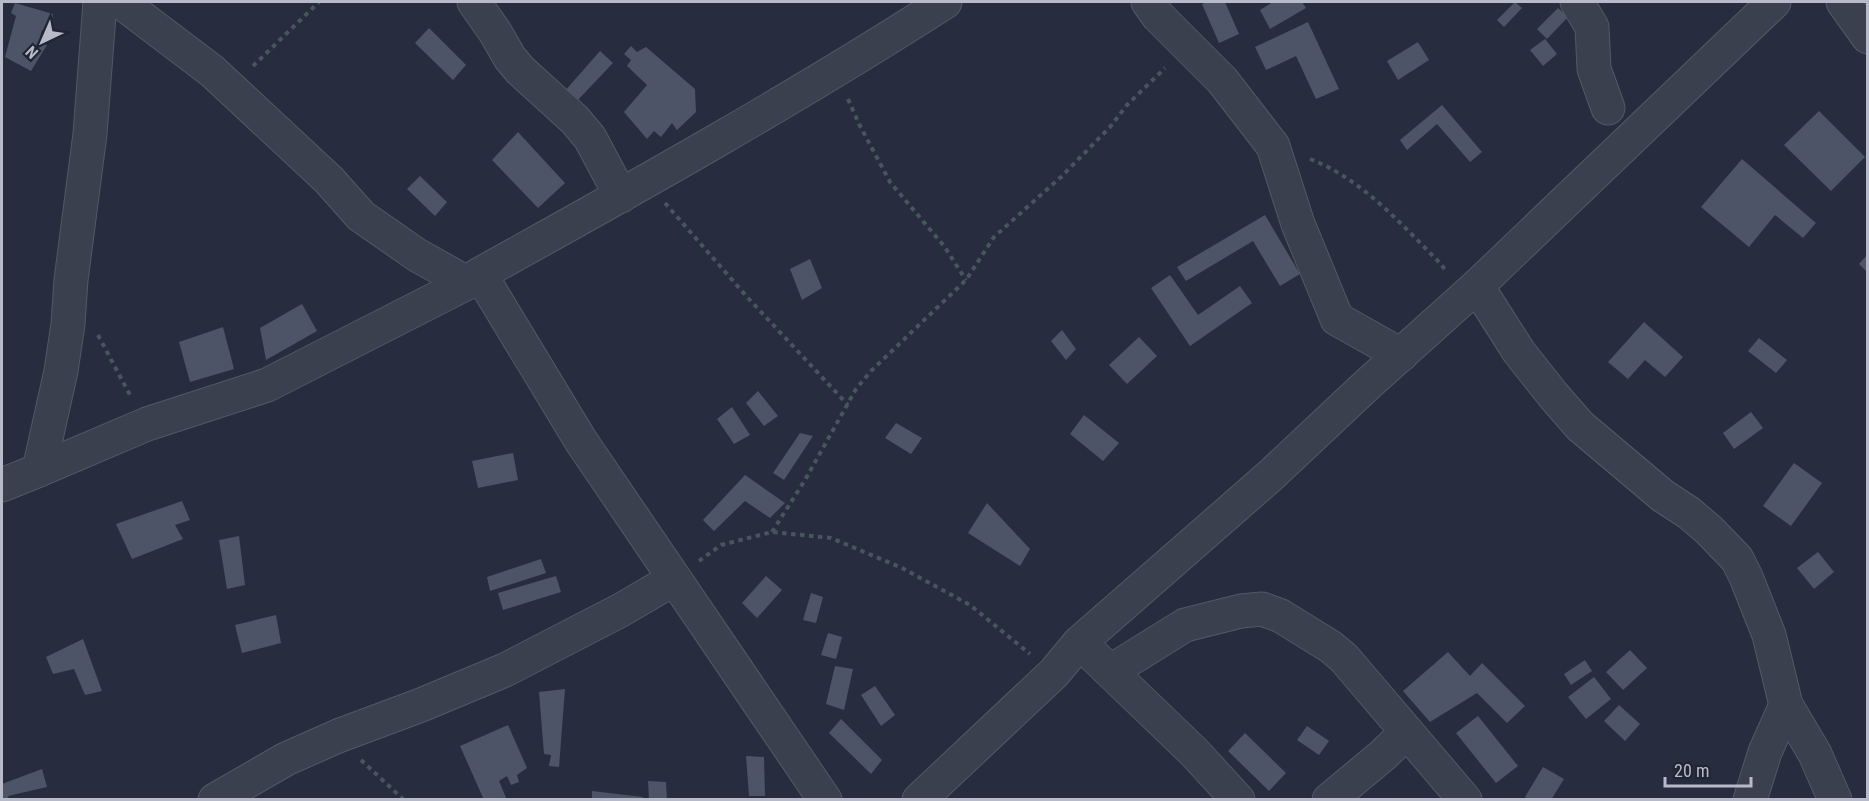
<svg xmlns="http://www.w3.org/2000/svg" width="1869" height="801" font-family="'Roboto Condensed',sans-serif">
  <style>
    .building { fill: #4d5467 }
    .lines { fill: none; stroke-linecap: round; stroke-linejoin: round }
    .minor-casing { stroke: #535866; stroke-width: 35 }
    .path { stroke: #47565c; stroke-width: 4; stroke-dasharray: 4.5 4.5; stroke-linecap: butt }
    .minor { stroke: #3b404e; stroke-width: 33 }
  </style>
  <rect width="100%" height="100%" fill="#272d3e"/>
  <g class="building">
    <polygon points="1207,2 1225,2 1239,34 1219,43 1202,4"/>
    <polygon points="1273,2 1302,2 1306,8 1270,29 1260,10"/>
    <polygon points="1515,2 1522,8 1504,27 1497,20"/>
    <polygon points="15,3 53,14 49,33 42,30 39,42 47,45 31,71 5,57 16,16 11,13"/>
    <polygon points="1558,8 1568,17 1547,39 1537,29"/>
    <polygon points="1308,22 1339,89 1316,99 1296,56 1266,70 1255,47"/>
    <polygon points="429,28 466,65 453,80 415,43"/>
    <polygon points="1545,39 1557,54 1543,66 1530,50"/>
    <polygon points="1418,42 1429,60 1398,80 1387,61"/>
    <polygon points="631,46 637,52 646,47 695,89 696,112 677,130 672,123 661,137 654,131 647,139 624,112 647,85 627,66 631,60 624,54"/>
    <polygon points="600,51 613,63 576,102 564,92"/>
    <polygon points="1442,105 1482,152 1470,162 1437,124 1407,150 1400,140"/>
    <polygon points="1819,111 1865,157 1831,191 1784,145"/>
    <polygon points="518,132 565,183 538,208 492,160"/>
    <polygon points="1742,159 1816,223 1803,238 1775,215 1749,247 1701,207"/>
    <polygon points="420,176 447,202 435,216 407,189"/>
    <polygon points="1265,215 1300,274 1280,286 1253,241 1186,281 1177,267"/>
    <polygon points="1868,254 1868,273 1859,264"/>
    <polygon points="810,259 822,288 802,300 790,269"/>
    <polygon points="1170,275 1198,315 1240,286 1252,303 1190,346 1151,288"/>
    <polygon points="302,304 317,331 266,360 260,328"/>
    <polygon points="1644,322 1683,357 1665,377 1645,360 1628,379 1608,362"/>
    <polygon points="223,327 234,369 190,382 179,342"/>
    <polygon points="1062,330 1076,349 1066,360 1051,341"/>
    <polygon points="1139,337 1157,356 1127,384 1109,365"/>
    <polygon points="1759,338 1787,360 1776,373 1748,351"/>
    <polygon points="758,391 778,416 764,426 746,403"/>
    <polygon points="732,407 750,435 734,444 717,419"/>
    <polygon points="1751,412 1763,428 1734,449 1723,433"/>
    <polygon points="1084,415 1119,443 1103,461 1070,434"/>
    <polygon points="896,423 922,438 911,454 885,438"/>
    <polygon points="800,433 813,436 784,480 773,473"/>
    <polygon points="513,453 518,480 478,488 472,461"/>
    <polygon points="1794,463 1822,483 1791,526 1763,506"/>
    <polygon points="745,475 785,503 770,518 745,501 714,531 703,520"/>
    <polygon points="182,501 190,520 175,525 183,539 132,559 116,524"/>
    <polygon points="987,503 1030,549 1020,566 968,533"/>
    <polygon points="239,536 245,585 227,589 219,540"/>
    <polygon points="1818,552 1834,572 1814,589 1797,568"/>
    <polygon points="541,559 546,573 490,591 487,577"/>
    <polygon points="556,576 561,592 503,610 498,593"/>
    <polygon points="766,576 782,590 757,618 742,603"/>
    <polygon points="811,593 823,597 816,623 803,620"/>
    <polygon points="276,615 281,643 242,653 235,625"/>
    <polygon points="828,633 842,637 836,659 821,655"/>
    <polygon points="83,639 102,691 85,695 74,669 53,674 46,657"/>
    <polygon points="1630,650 1647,668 1623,690 1606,672"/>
    <polygon points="1448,652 1470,676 1482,663 1525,706 1507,723 1477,693 1430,722 1403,691"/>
    <polygon points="1585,660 1592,671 1571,685 1564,674"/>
    <polygon points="835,666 853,669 844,710 826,704"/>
    <polygon points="1594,677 1611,699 1586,719 1568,697"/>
    <polygon points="875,686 895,715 881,726 861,695"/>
    <polygon points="565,689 559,767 549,766 551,755 544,754 539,692"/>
    <polygon points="1619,705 1640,724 1625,741 1604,721"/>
    <polygon points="1478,716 1518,766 1496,783 1456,733"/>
    <polygon points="841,719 882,760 871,774 829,733"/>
    <polygon points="508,725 527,768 517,775 519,782 511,785 507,776 499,781 507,800 484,800 460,746"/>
    <polygon points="1307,726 1329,741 1319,755 1297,740"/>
    <polygon points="1245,733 1286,773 1269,791 1228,751"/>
    <polygon points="746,756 764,757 765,796 749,796"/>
    <polygon points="1543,767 1564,779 1551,800 1529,800 1525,797"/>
    <polygon points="42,769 47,787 8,796 9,800 2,800 2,784"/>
    <polygon points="648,781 666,782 667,800 649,800"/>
    <polygon points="592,791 643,797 642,800 592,800"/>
  </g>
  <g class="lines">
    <g class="minor-casing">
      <g id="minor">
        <polyline points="121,2 212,71 329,180 361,216 417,255 467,283"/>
        <polyline points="474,2 495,32 510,58 520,70 575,120 590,138 621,196"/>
        <polyline points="1148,2 1158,16 1222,80 1273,146 1298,224 1337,319 1401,355"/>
        <polyline points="1577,2 1592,27 1594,69 1608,108"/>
        <polyline points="1843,2 1868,37"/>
        <polyline points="480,274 581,441 825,800"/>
        <polyline points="1477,286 1519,352 1553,395 1580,426 1663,496 1689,513 1709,530 1737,559 1746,577 1769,635 1786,705 1815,754 1835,800"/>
        <polyline points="39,470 61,371 68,324 71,280 90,134 100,2"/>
        <path d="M2,485l37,-15 108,-46 120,-39 200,-102 13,-9c157,-87 314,-175 465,-272"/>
        <polyline points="1094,656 1194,752 1238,800"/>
        <polyline points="1111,671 1185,625 1241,611 1262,609 1281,616 1331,647 1344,658 1465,800"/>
        <polyline points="215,800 286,759 338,736 421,705 505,670 621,610 674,579"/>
        <polyline points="919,800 1054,673 1079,643 1270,476 1369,383 1477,286 1774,2"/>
        <polyline points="1329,800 1383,755 1407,732"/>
        <polyline points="1750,800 1765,752 1786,705"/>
      </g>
    </g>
    <g class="path">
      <polyline points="253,66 319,2"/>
      <polyline points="848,99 859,124 890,182 944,246 966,280"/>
      <path d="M1310,159c52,20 91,65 129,103l8,10"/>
      <polyline points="665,203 748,298 848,405"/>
      <polyline points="98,335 131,397"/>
      <polyline points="772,532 805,480 856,389 871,371 966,280 994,237 1061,177 1110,127 1127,105 1165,68"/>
      <polyline points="699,561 721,545 772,532 831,538 902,568 970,605 1030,654"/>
      <polyline points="361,760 404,800"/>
    </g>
    <use href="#minor" class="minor"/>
  </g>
  <rect width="1869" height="801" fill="none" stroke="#b7bbc9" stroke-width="6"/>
  <g transform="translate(42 42) rotate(224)" stroke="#202533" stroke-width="4.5" paint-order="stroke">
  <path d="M0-4.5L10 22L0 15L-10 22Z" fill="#b7bbc9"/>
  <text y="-9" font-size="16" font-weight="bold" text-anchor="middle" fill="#b7bbc9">N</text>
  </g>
  <path d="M1665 777v9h86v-9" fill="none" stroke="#b7bbc9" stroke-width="3"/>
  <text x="1674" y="777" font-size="18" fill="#b7bbc9" stroke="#202533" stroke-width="4.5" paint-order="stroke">20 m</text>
</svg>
